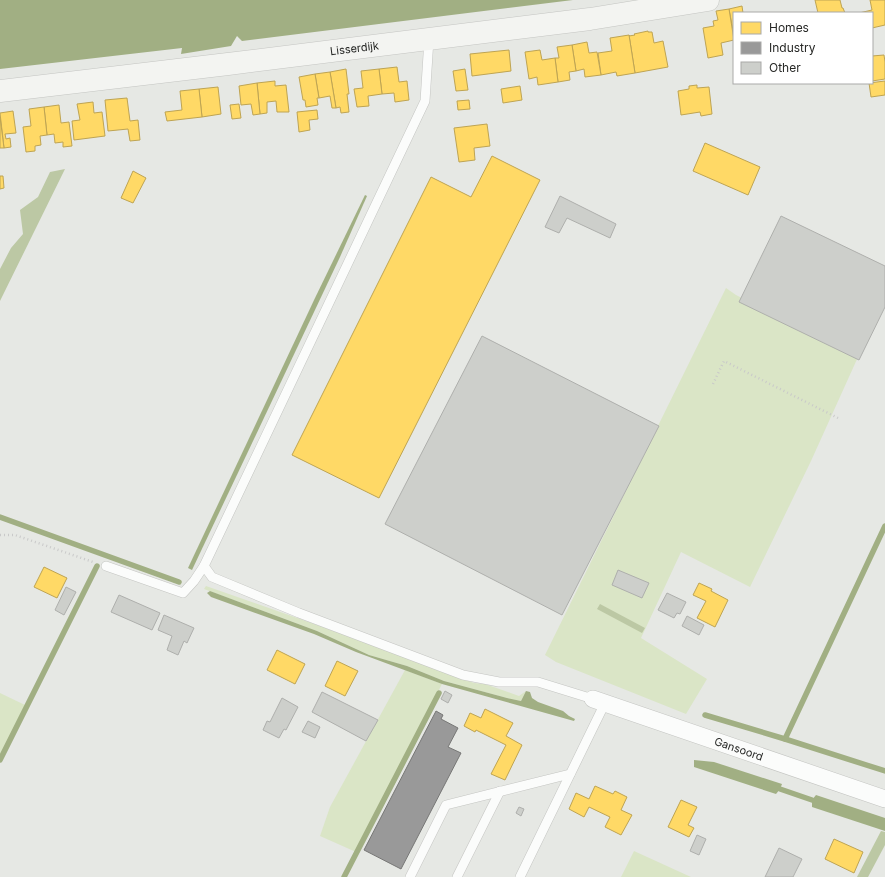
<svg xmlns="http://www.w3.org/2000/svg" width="885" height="877" font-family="Inter,sans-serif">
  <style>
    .green { fill: #dae5c6 }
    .forest { fill: #bcc8a4 }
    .water { fill: #a1af83 }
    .homes { fill: #ffd966; stroke: #bea453 }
    .industry { fill: #999; stroke: #777776 }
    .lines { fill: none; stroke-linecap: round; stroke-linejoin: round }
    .stream { stroke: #a1af83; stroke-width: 5.5 }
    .building { fill: #cdcfcb; stroke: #aeafac }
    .lane-casing { stroke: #c4c5c2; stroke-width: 10 }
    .street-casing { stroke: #c4c5c2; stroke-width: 18 }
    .secondary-casing { stroke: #c4c5c2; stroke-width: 23 }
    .path { stroke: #c9c9c9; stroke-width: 2.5; stroke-dasharray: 1 3; stroke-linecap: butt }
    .lane { stroke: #fbfcfb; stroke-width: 9 }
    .street { stroke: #fbfcfb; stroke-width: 17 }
    .secondary { stroke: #f3f4f1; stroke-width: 22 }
    .labels { text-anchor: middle; stroke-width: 4; stroke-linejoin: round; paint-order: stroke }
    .street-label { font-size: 11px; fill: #272826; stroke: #fff }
  </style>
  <rect width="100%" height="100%" fill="#e6e8e4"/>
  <g class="green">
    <polygon points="726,288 736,295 858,357 811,461 750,587 681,552 641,638 707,679 686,714 556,662 545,655"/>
    <polygon points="206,586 320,626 474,683 485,684 519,696 526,691 521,701 507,698 444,681 407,666 369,655 317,631 204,589"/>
    <polygon points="405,670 442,684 356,852 320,836 330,807"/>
    <polygon points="0,693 25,705 0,756"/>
    <polygon points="634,851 691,877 621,877"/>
  </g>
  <g class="forest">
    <polygon points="65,169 0,301 0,269 11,248 23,234 20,210 38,197 50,172"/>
    <polygon points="600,604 645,628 642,633 597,609"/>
    <polygon points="881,831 885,832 885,845 868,877 857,877"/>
  </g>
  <g class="water">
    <polygon points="0,0 573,0 242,41 237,36 231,46 181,54 182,48 0,69"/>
    <polygon points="365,195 367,196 340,257 192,570 188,568 315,298"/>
    <polygon points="210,591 317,631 369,655 407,666 444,681 507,698 521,701 526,691 530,692 532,698 538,702 563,711 569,716 575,719 574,721 442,684 356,652 314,634 211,597 207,593"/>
    <polygon points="694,760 714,762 782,784 780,789 776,794 694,767"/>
    <polygon points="816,795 885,818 885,831 812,807 812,800"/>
  </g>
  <g class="homes">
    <polygon points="815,0 840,0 842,8 843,8 845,13 818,13"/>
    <polygon points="870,0 885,0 885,25 872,28 872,13 859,13 872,10"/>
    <polygon points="742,6 743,13 734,13 734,36 729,9"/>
    <polygon points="729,9 734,40 721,43 723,55 708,58 703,28 714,26 713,21 718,20 716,11"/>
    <polygon points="648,31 648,32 652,32 654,43 663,41 668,67 635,73 629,35 629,36 635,35 634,34"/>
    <polygon points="629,35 635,73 617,76 616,72 601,75 598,53 612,51 610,38"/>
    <polygon points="587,42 589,53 597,52 601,75 585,77 584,69 576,71 572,45"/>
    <polygon points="572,45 576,71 569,72 570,80 558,82 555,58 559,58 557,47"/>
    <polygon points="509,50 511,71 472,76 470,54"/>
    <polygon points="540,50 542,60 555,58 558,82 538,85 537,77 529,79 525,52"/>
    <polygon points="884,55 885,62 885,79 872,81 872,56"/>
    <polygon points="397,67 399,82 407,81 409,100 395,102 394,93 382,94 379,69"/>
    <polygon points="346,69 349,94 347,94 349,112 341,113 340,107 336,108 330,72"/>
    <polygon points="379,69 382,94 368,96 369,106 357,107 354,89 363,88 361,71"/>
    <polygon points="465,69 468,90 456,91 453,71"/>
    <polygon points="330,72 336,108 332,108 330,96 319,98 315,74"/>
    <polygon points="315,74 319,98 317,98 318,105 306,107 305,100 303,100 299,77"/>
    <polygon points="275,81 275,86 286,85 289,112 277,112 276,101 267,102 267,113 260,114 257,83"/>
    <polygon points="885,81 885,95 871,97 869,83"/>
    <polygon points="257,83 260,114 253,115 251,104 241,105 239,86"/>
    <polygon points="697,85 697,88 709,87 712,114 701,116 700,112 681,115 678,91 689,89 689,86"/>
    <polygon points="520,86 522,100 503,103 501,89"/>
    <polygon points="218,87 221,114 202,117 199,89"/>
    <polygon points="199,89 202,117 167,121 165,112 182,110 180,91"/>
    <polygon points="127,98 130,121 138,120 140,140 130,141 128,129 108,131 105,100"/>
    <polygon points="469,100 470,109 458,110 457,101"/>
    <polygon points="93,102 94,113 102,112 105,136 74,140 72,121 80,120 77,104"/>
    <polygon points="239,104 241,118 232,119 230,105"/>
    <polygon points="59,105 61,123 69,122 72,146 63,147 63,142 55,143 54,134 47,135 44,107"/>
    <polygon points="44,107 47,135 40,136 41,145 35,146 35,151 26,152 23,127 31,126 29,109"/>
    <polygon points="317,110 318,119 309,120 310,130 299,132 297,112"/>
    <polygon points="13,111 16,133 5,134 6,139 10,138 11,147 4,148 0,113"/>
    <polygon points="0,117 4,148 0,148"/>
    <polygon points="487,124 490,146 474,148 475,160 459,162 454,128"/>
    <polygon points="705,143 760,167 748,195 693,171"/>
    <polygon points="492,156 540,180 379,498 292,455 431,177 471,197"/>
    <polygon points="133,171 146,178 133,203 121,198"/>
    <polygon points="0,176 3,176 4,188 0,189"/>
    <polygon points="44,567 67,578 57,598 34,587"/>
    <polygon points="699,583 712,589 711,591 728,600 715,627 697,618 706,601 693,595"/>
    <polygon points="277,650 305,664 295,684 267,670"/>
    <polygon points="337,661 358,671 345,696 325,686"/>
    <polygon points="485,709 513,723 506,736 522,745 505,780 491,774 506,745 476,730 475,732 464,726 470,713 481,718"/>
    <polygon points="595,786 613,794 615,791 627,797 621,810 632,815 621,835 605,827 610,817 589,807 584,817 569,809 576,793 589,799"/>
    <polygon points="681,800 697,807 688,825 694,828 689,837 668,827"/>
    <polygon points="834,839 863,852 854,873 825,859"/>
  </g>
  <polygon class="industry" points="436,711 443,715 441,719 458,728 448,747 461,753 401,869 364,850"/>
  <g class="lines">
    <g class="stream">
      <polyline points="0,517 179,582"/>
      <polyline points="705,715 785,739 885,771"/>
      <polyline points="785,739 885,526"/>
      <polyline points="0,760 97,566"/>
      <polyline points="780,789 812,800"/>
      <polyline points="344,877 439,693"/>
    </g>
  </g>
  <g class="building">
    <polygon points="560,196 616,224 610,238 567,218 559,233 545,227"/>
    <polygon points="781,216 885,266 885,307 859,360 739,302"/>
    <polygon points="482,336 659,426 562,615 385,524"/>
    <polygon points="618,570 649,583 642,598 612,585"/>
    <polygon points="66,587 76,592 64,615 55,610"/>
    <polygon points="667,593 686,602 680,614 677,613 674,618 658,610"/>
    <polygon points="119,595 160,613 152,630 111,612"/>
    <polygon points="164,615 194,628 187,643 184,641 178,655 167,650 172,636 158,630"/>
    <polygon points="687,616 704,625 699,635 682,626"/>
    <polygon points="445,691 452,695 448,703 441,699"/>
    <polygon points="322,692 378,720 366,741 312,712"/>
    <polygon points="282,698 298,707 286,730 284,729 279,738 263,730 267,721 270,722"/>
    <polygon points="308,721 320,727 315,738 302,732"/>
    <polygon points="519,807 524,809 521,816 516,813"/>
    <polygon points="697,835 706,839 699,855 690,851"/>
    <polygon points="779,848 802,859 793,877 765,877"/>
  </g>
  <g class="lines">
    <g class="lane-casing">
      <g id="lane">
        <polyline points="106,566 183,593 194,581 204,566 425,101 429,39"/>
        <polyline points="204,566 212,577 299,613 463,675 499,682 538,682 593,699"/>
        <polyline points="410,877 446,805 570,774"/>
        <polyline points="457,877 500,791"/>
        <polyline points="520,877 605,703"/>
      </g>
    </g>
    <g class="street-casing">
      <g id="street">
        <path id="s1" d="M593,699l292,100"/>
      </g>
    </g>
    <g class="secondary-casing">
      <g id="secondary">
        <path id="s2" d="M0,91l228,-27 362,-45 118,-19"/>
      </g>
    </g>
    <g class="path">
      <polyline points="713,384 724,361 838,418"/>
      <polyline points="0,535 15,535 93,562"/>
    </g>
    <use href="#lane" class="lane"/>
    <use href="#street" class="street"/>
    <use href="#secondary" class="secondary"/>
  </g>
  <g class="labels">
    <g class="street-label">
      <text dy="4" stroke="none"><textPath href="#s2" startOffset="357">Lisserdijk</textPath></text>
      <text dy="4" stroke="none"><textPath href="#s1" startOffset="154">Gansoord</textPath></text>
    </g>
  </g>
  <rect x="733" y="12" width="140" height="72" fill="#ffffff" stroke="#a9a9a8"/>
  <rect x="741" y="22" width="20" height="12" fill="#ffd966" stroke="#a9a9a8"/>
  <text x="769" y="32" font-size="12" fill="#272826">Homes</text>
  <rect x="741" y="42" width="20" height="12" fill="#999999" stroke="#a9a9a8"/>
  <text x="769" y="52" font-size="12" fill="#272826">Industry</text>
  <rect x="741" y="62" width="20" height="12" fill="#cdcfcb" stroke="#a9a9a8"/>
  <text x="769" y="72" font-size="12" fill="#272826">Other</text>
</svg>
